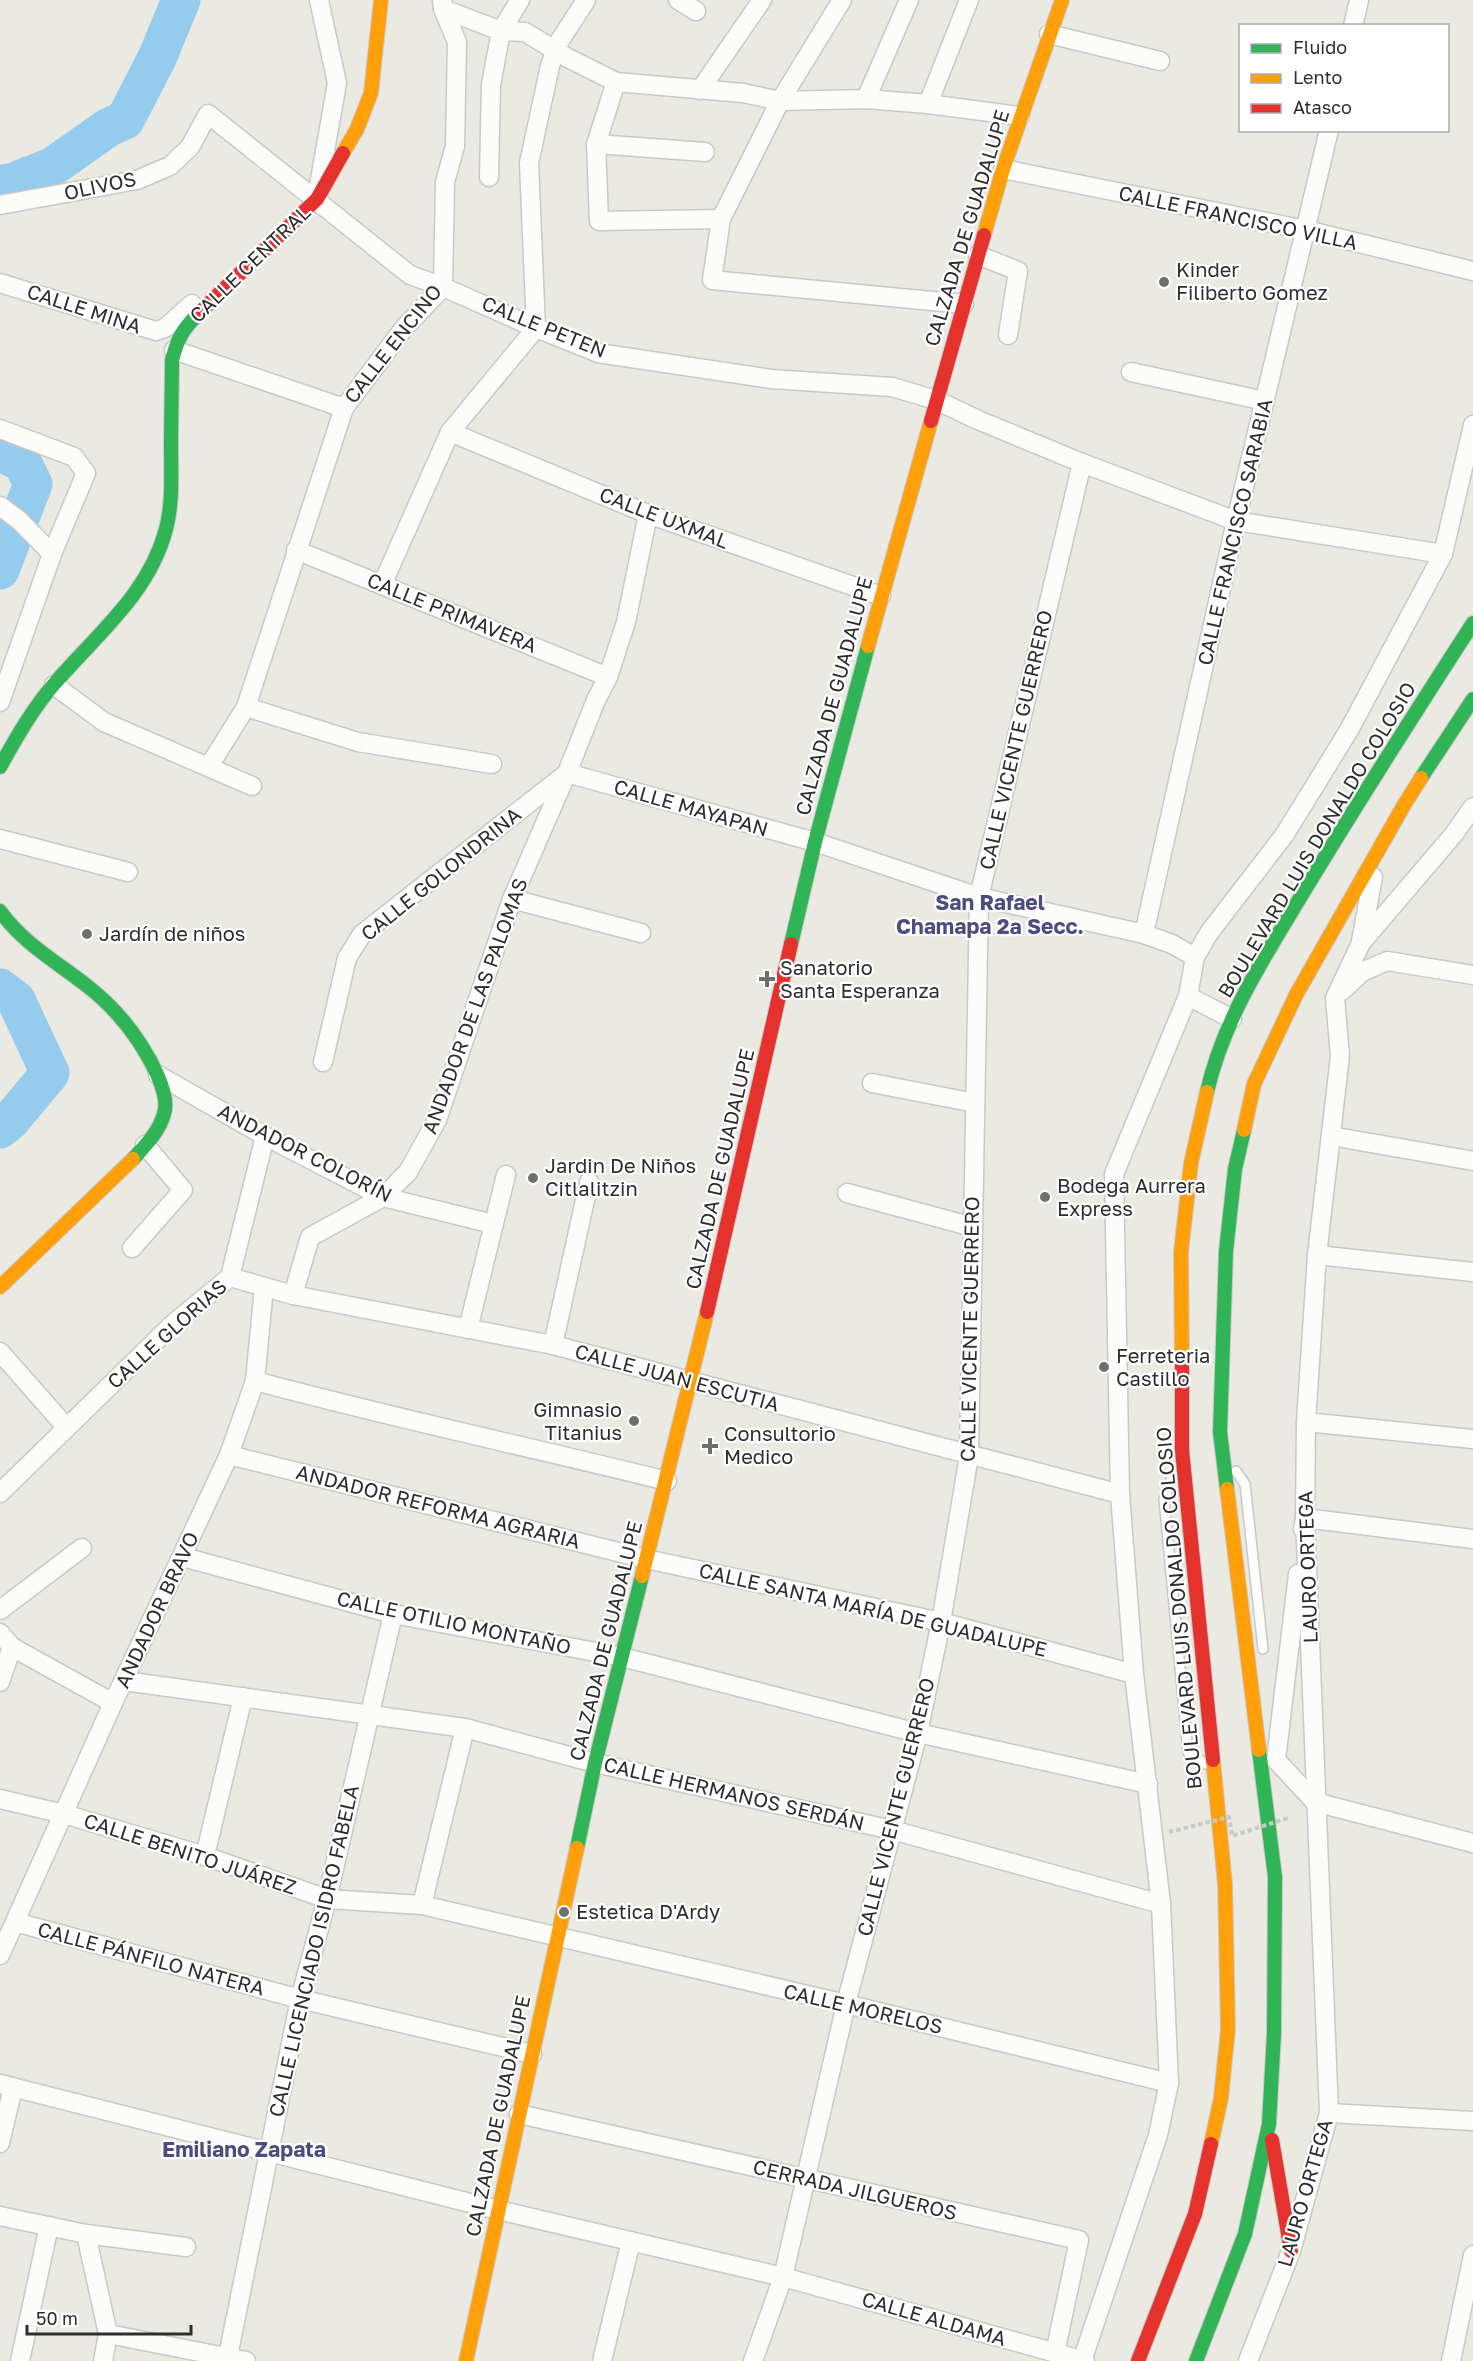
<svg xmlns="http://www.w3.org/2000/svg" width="1473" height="2361" font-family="'Golos Text',sans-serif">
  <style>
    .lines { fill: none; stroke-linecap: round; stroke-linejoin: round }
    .river { stroke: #95cbed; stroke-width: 39 }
    .lane-casing { stroke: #c8c8c7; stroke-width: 12 }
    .street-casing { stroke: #c8c8c7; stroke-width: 21 }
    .fast-casing { stroke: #c8c8c7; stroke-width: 16 }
    .slow-casing { stroke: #c8c8c7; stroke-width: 16 }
    .jam-casing { stroke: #c8c8c7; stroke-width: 16 }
    .lane { stroke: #fcfcfb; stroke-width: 9 }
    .street { stroke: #fcfcfb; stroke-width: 18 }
    .fast { stroke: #30b455; stroke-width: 14 }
    .slow { stroke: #ff9f0a; stroke-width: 14 }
    .jam { stroke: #e5322d; stroke-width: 14 }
    .path-bridge { stroke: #c8c8c8; stroke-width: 4; stroke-dasharray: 4.5 3; stroke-linecap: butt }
    .poi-dot { fill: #6f6f6c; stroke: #fff; stroke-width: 2 }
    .labels { text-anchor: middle; stroke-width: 4.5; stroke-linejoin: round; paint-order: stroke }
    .street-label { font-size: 20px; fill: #2d2d2d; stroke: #fff }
    .poi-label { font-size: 20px; fill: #2d2d2d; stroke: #fff; text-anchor: start }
    .neighbourhood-label { font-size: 21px; font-weight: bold; fill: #4b4d7f; stroke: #fff }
  </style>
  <rect width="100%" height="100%" fill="#eae9e2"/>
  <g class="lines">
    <g class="river">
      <polyline points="0,184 11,183 52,167 109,127 125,120 157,58 181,0"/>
      <polyline points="0,452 22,462 33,484 0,570"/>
      <polyline points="0,988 16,1000 50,1073 10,1121 0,1129"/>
    </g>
    <g class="lane-casing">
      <g id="lane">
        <polyline points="1236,1471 1245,1484 1263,1649"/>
        <polyline points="1173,1475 1164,1499 1188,1752 1205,1764"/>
      </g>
    </g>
    <g class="street-casing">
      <g id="street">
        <polyline points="678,0 696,11"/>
        <polyline points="842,0 780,101 721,219 712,280 964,304"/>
        <polyline points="443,9 501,31 525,32 568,58 616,82 743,93 780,101 866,99 928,104 1020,116"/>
        <polyline points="1353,26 1359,0"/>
        <polyline points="1049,34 1160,61"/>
        <polyline points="616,82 596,144 599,221 721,219"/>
        <polyline points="700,90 762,0"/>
        <polyline points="866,99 909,0"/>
        <polyline points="928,104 969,0"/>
        <polyline points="596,144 705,152"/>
        <polyline points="1003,169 1306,230 1473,271"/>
        <polyline points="489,177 491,85 501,31 520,0"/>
        <polyline points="319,185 337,83 319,0"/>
        <polyline points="0,205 137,180 170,166 190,147 208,114 410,275 443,287 536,328 598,353 771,379 892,387 936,400 978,420 1082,463 1236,521 1443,554"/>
        <polyline points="978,255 1018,271 1008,335"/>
        <polyline points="0,283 156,331 165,328 192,304"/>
        <polyline points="174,350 344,408"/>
        <polyline points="1131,372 1265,401"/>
        <polyline points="0,429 74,457 86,473 52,554 0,702"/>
        <polyline points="450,432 648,514 881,596"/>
        <polyline points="0,506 20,521 52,554"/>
        <polyline points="296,550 608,677"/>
        <polyline points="382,585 450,432 536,328 529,163 550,66 557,45 586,0"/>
        <polyline points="54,685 104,722 252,786"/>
        <polyline points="246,707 358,742 492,764"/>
        <polyline points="209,766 246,707 344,408 404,328 443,287 445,182 455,146 457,42 443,9 442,0"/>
        <polyline points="567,773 815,842 979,897 1144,934 1172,944 1195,957 1188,996 1232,1019"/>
        <polyline points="0,839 128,872"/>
        <polyline points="512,899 641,933"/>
        <polyline points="1144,934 1236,521 1329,130"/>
        <polyline points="1361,941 1373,877"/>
        <polyline points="1195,957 1209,933 1285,834 1349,730 1443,554 1473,425"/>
        <polyline points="1342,991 1362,972 1387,961 1473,975"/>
        <polyline points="323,1062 347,958 362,934 566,774"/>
        <polyline points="158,1075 265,1136 383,1197 493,1224"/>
        <polyline points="872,1083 975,1103"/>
        <polyline points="1331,1136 1473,1161"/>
        <polyline points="847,1193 973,1227"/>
        <polyline points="132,1248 183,1190 145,1145"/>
        <polyline points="1317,1255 1473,1272"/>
        <polyline points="230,1277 293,1295 553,1345 1120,1494"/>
        <polyline points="293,1295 310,1237 383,1197 408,1172 437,1120 512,899 567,773 596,700 608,677 626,622 648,514"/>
        <polyline points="468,1329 506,1175"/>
        <polyline points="553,1345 589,1182"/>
        <polyline points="0,1352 66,1427"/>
        <path d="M255,1381c137,37 275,66 412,100"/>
        <polyline points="1306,1422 1473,1439"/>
        <polyline points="229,1455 646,1559 941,1622 1134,1674"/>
        <polyline points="0,1493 174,1323 230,1277 265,1136"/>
        <polyline points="1303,1529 1305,1518 1473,1539"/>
        <polyline points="183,1557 393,1614 622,1657 918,1733 1148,1784"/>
        <polyline points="1298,1574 1276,1760 1315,1802 1473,1843"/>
        <polyline points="0,1610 82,1548"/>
        <polyline points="0,1633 12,1647 113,1703"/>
        <polyline points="124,1681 465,1728 595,1763 892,1830 1161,1904"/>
        <polyline points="0,1682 12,1647"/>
        <polyline points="0,1799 64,1814 205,1856 327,1899 422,1905 846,2004 1169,2083"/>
        <polyline points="205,1856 243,1697"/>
        <polyline points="422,1905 465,1728"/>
        <polyline points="15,1922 300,1999 532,2054"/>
        <polyline points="0,1955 113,1703 229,1455 255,1381 264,1287"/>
        <polyline points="0,2084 498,2210 783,2277 1085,2361"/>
        <polyline points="1329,2113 1473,2121"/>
        <polyline points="519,2114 1079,2240 1055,2353"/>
        <polyline points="0,2143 13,2088"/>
        <polyline points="0,2216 86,2234 186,2247"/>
        <polyline points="86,2234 108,2334 103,2361"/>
        <polyline points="108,2334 246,2361"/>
        <polyline points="20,2361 49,2226"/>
        <polyline points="227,2361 300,1999 327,1899 393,1614"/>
        <polyline points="602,2361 631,2241"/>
        <polyline points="753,2361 783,2277 846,2004 918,1733 941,1622 969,1456 979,897 1082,463"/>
        <polyline points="1082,2361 1158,2135 1169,2083 1161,1904 1134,1674 1120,1494 1114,1174 1188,996"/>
        <polyline points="1248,2361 1291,2251 1329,2113 1305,1518 1306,1422 1317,1255 1340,1056 1335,998 1361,943 1454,834 1473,807"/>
        <polyline points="1451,2361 1473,2255"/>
      </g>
    </g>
    <g class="fast-casing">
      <g id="fast">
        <path d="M0,767c16,-29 33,-59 55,-84 42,-49 94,-89 111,-154 7,-27 5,-55 5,-82 0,-29 1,-58 1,-87 6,-22 10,-30 26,-46"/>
        <polyline points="1421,778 1473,699"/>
        <path d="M0,911c23,32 55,50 86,74 30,23 55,55 71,89 5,12 11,27 7,40 -5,18 -19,32 -31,45"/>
        <polyline points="791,944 815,842 868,646"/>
        <path d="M1207,1092c17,-75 60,-139 99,-204 54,-89 110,-177 167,-265"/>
        <polyline points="1227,1489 1220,1432 1226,1251 1235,1169 1244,1130"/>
        <polyline points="577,1848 595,1763 642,1576"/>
        <polyline points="1196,2361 1245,2234 1269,2124 1274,2033 1275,1877 1259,1750"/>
      </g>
    </g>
    <g class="slow-casing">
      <g id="slow">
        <polyline points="343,153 357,129 371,93 381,0"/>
        <polyline points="984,235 1003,169 1062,0"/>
        <polyline points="868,646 931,421"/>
        <polyline points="1244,1130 1254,1084 1296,995 1404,805 1421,778"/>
        <polyline points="0,1287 133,1159"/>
        <polyline points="1182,1360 1181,1252 1191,1163 1207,1092"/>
        <polyline points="1227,1489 1259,1750"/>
        <polyline points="642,1576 707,1312"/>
        <polyline points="1211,2144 1221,2098 1228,2029 1225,1884 1213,1760"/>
        <polyline points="466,2361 577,1848"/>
      </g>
    </g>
    <g class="jam-casing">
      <g id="jam">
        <polyline points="198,314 317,199 343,153"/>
        <polyline points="931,421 984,235"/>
        <polyline points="707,1312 791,944"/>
        <polyline points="1182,1360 1182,1450 1213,1760"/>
        <polyline points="1272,2140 1291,2251"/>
        <polyline points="1138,2361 1195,2214 1211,2144"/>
      </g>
    </g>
    <use href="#lane" class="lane"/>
    <use href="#street" class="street"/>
    <use href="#fast" class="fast"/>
    <use href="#slow" class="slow"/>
    <use href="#jam" class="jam"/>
    <polyline class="path-bridge" points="1169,1832 1229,1817 1232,1836 1288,1818"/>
  </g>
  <g class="poi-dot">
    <circle cx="1164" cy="282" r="6"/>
    <circle cx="87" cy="934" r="6"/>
    <path d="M764 970h6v6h6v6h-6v6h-6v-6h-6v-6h6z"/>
    <circle cx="533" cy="1178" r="6"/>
    <circle cx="1045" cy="1197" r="6"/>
    <circle cx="1104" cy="1367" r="6"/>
    <circle cx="634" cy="1421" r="6"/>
    <path d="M707 1437h6v6h6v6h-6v6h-6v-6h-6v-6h6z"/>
    <circle cx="564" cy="1912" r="6"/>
  </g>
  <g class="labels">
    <g class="street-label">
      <text transform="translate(100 186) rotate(-12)" y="7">OLIVOS</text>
      <text transform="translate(1238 218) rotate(12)" y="7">CALLE FRANCISCO VILLA</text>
      <text transform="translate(967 228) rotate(-73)" y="7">CALZADA DE GUADALUPE</text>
      <text transform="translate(250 264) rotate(-44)" y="7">CALLE CENTRAL</text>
      <text transform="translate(84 309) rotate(18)" y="7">CALLE MINA</text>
      <text transform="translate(544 327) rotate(22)" y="7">CALLE PETEN</text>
      <text transform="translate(393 344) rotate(-52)" y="7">CALLE ENCINO</text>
      <text transform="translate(664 518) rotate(21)" y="7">CALLE UXMAL</text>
      <text transform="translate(1235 532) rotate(-77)" y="7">CALLE FRANCISCO SARABIA</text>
      <text transform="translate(452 613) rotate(22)" y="7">CALLE PRIMAVERA</text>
      <text transform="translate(834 696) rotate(-75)" y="7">CALZADA DE GUADALUPE</text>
      <text transform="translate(1016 740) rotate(-77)" y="7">CALLE VICENTE GUERRERO</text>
      <text transform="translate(691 808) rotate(16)" y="7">CALLE MAYAPAN</text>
      <text transform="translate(1317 840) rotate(-59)" y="7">BOULEVARD LUIS DONALDO COLOSIO</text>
      <text transform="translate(441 874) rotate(-39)" y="7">CALLE GOLONDRINA</text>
      <text transform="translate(475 1006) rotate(-70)" y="7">ANDADOR DE LAS PALOMAS</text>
      <text transform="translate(305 1153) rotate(27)" y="7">ANDADOR COLORÍN</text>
      <text transform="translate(720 1169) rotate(-77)" y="7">CALZADA DE GUADALUPE</text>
      <text transform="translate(970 1329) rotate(-89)" y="7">CALLE VICENTE GUERRERO</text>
      <text transform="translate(167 1334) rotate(-42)" y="7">CALLE GLORIAS</text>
      <text transform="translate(677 1378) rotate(15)" y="7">CALLE JUAN ESCUTIA</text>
      <text transform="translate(438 1507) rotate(14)" y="7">ANDADOR REFORMA AGRARIA</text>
      <text transform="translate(1308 1567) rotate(-92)" y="7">LAURO ORTEGA</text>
      <text transform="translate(1179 1608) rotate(-95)" y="7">BOULEVARD LUIS DONALDO COLOSIO</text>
      <text transform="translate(157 1610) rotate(-65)" y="7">ANDADOR BRAVO</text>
      <text transform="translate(873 1610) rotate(13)" y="7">CALLE SANTA MARÍA DE GUADALUPE</text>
      <text transform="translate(454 1623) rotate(12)" y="7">CALLE OTILIO MONTAÑO</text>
      <text transform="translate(606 1641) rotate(-76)" y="7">CALZADA DE GUADALUPE</text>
      <text transform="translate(734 1794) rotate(13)" y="7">CALLE HERMANOS SERDÁN</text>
      <text transform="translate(896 1807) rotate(-76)" y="7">CALLE VICENTE GUERRERO</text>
      <text transform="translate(190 1854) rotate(18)" y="7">CALLE BENITO JUÁREZ</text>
      <text transform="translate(314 1951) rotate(-77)" y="7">CALLE LICENCIADO ISIDRO FABELA</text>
      <text transform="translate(151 1959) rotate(15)" y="7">CALLE PÁNFILO NATERA</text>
      <text transform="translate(863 2009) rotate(13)" y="7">CALLE MORELOS</text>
      <text transform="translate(498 2116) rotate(-78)" y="7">CALZADA DE GUADALUPE</text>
      <text transform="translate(855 2190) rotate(13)" y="7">CERRADA JILGUEROS</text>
      <text transform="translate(1305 2193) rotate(-74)" y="7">LAURO ORTEGA</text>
      <text transform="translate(934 2319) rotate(16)" y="7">CALLE ALDAMA</text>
    </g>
    <g class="poi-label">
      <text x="1176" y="277">Kinder<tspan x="1176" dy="23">Filiberto Gomez</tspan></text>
      <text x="99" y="941">Jardín de niños</text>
      <text x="780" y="975">Sanatorio<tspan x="780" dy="23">Santa Esperanza</tspan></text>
      <text x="545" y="1173">Jardin De Niños<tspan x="545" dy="23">Citlalitzin</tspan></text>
      <text x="1057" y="1193">Bodega Aurrera<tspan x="1057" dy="23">Express</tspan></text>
      <text x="1116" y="1363">Ferreteria<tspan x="1116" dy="23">Castillo</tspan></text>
      <text x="622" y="1417" text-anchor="end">Gimnasio<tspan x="622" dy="23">Titanius</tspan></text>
      <text x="724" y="1441">Consultorio<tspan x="724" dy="23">Medico</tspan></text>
      <text x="576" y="1919">Estetica D'Ardy</text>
    </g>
    <g class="neighbourhood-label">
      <text x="990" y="910">San Rafael<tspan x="990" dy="24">Chamapa 2ª Secc.</tspan></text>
      <text x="244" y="2157">Emiliano Zapata</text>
    </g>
  </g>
  <rect x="1239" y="24" width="210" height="108" fill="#ffffff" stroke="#ababab" stroke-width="1.5"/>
  <rect x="1251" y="44" width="30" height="9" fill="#30b455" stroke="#ababab" stroke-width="1.5"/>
  <text x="1293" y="54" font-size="18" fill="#2d2d2d">Fluido</text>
  <rect x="1251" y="74" width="30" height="9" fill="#ff9f0a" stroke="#ababab" stroke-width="1.5"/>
  <text x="1293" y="84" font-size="18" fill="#2d2d2d">Lento</text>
  <rect x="1251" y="104" width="30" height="9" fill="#e5322d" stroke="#ababab" stroke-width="1.5"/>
  <text x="1293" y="114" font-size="18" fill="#2d2d2d">Atasco</text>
  <path d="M27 2325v9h164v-9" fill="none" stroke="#2d2d2d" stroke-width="3"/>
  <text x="36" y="2325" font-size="18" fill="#2d2d2d" stroke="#ffffff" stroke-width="4.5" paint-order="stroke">50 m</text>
</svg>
